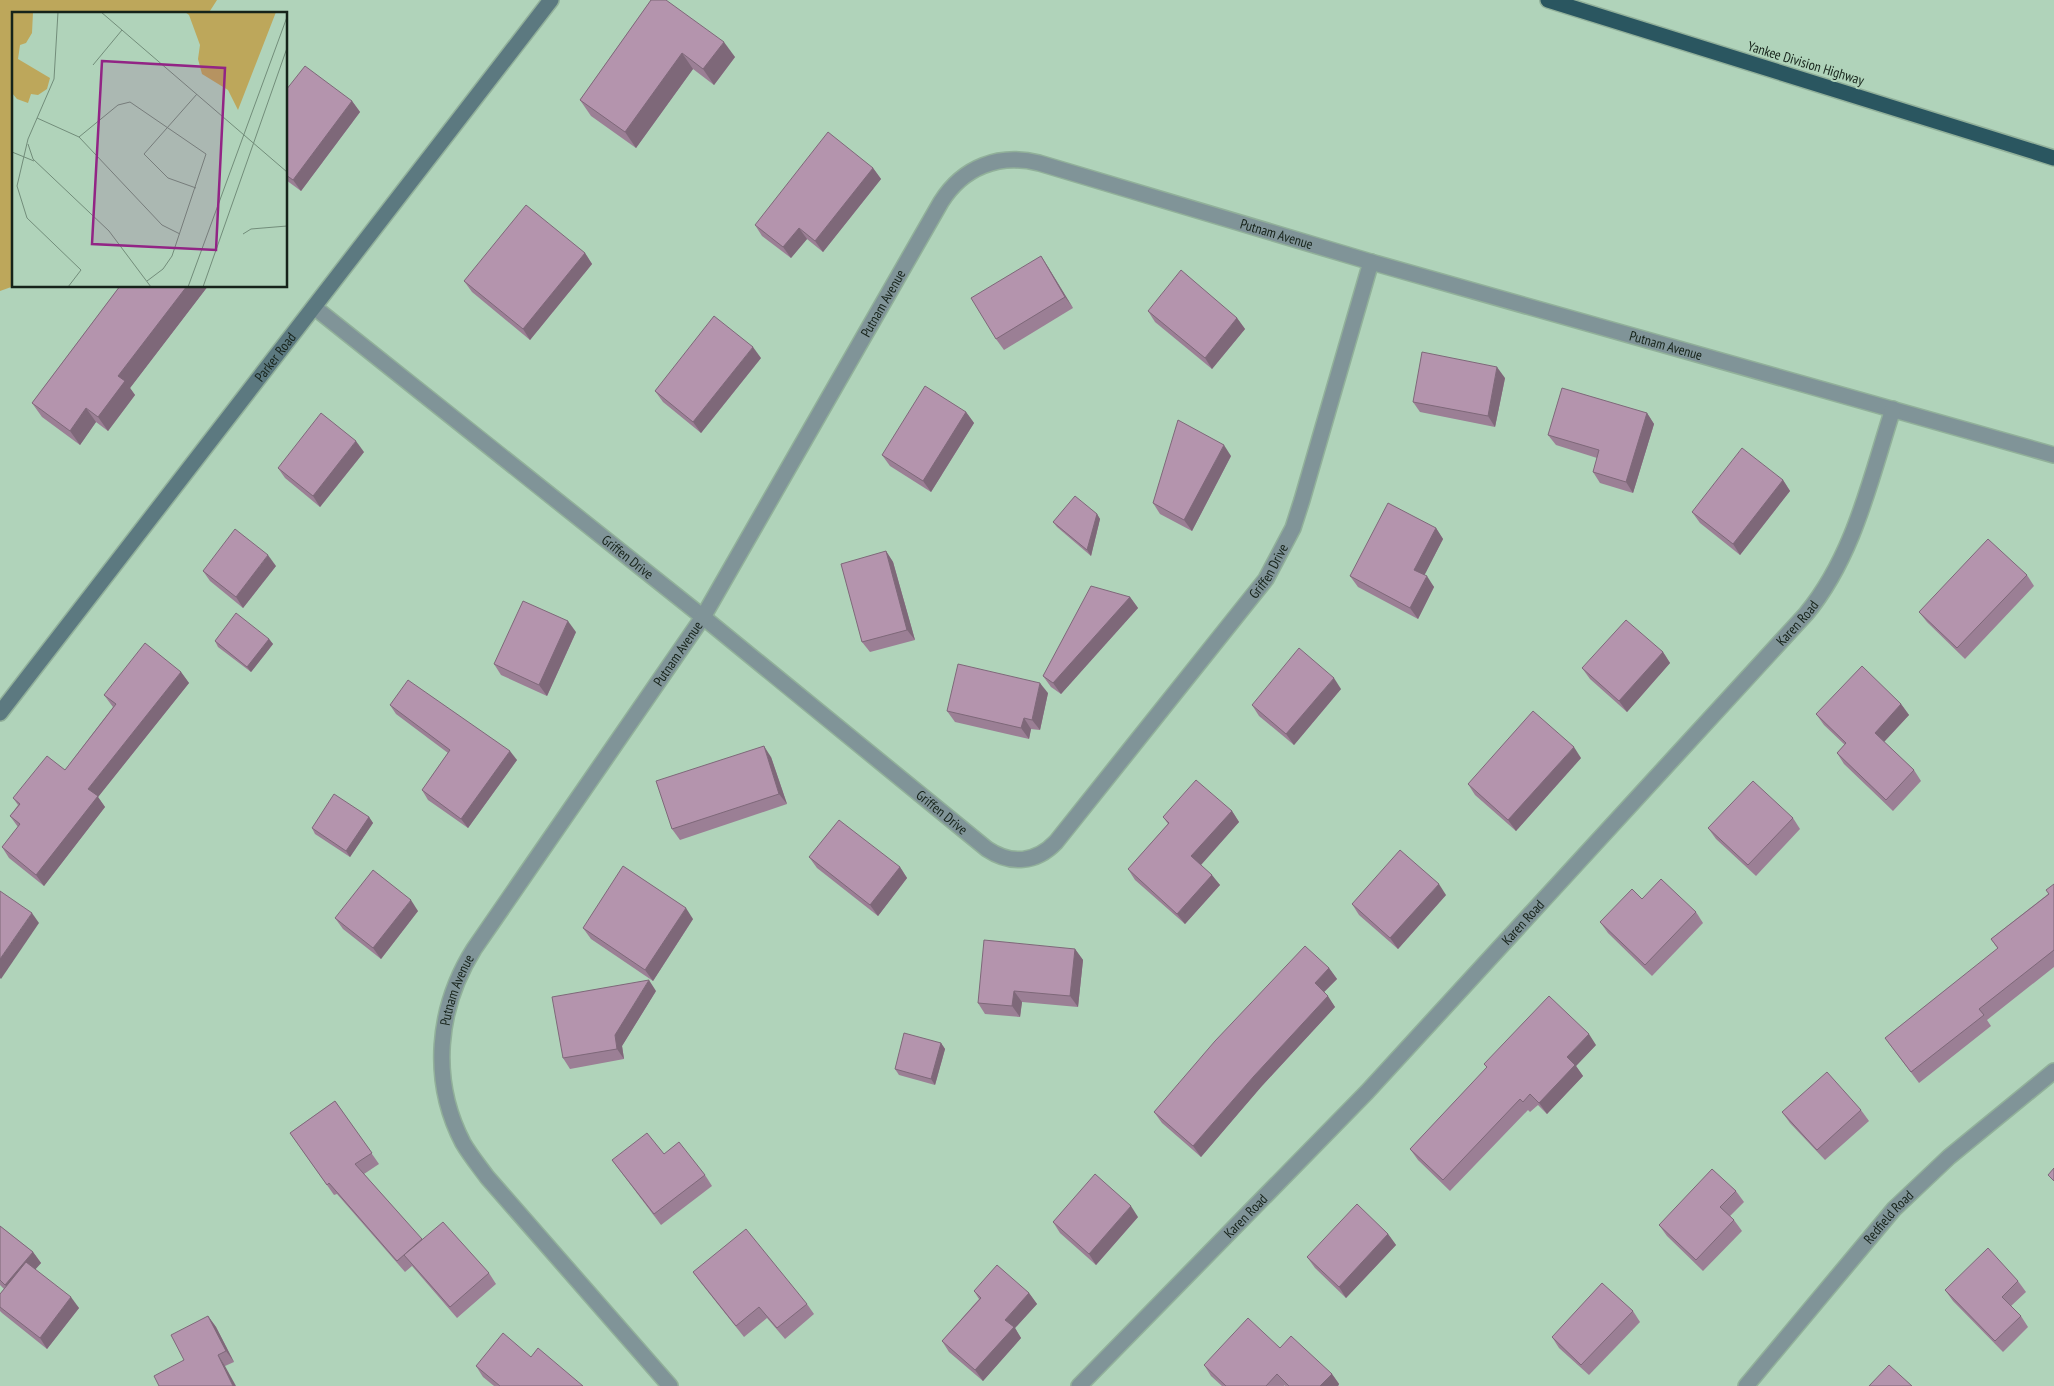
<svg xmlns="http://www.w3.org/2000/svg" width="2054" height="1386" font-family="'PT Sans Narrow',sans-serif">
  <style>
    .green { fill: #bda75b }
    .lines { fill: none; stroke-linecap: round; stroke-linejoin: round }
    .street-casing { stroke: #91b09a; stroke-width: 18 }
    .secondary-casing { stroke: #91b09a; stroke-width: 18 }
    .highway-casing { stroke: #91b09a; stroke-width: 18 }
    .street { stroke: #809498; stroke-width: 15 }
    .secondary { stroke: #5c7980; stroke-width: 15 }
    .highway { stroke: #2a5660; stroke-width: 15 }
    .wall { fill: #9b7f95 }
    .shaded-wall { fill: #7e6879 }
    .building { fill: #b494ad; stroke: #7e6879 }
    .labels { text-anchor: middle; stroke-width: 4; stroke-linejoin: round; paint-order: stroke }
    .street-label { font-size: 14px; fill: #16231a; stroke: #b0d3ba }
    .inset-road { fill: none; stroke: #728d7a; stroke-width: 1 }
    .view { fill: #922485; fill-opacity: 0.15; stroke: #922485; stroke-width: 2.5 }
    .inset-edge { fill: none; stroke: #16231a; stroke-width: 2.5 }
  </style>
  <rect width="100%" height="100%" fill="#b0d3ba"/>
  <polygon class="green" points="0,0 217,0 208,14 14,14 14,286 0,291"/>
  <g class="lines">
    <g class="street-casing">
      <g id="street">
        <path id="s1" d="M314,307l389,310 284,232c24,16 49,14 69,-7l210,-263 27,-51 9,-28 69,-238"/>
        <path id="s2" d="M670,1386l-183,-209c-8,-11 -17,-22 -24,-34 -33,-63 -26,-135 11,-194l229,-332 238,-415c22,-35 58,-49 98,-39l332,99 683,193"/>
        <path id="s3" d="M1079,1386l288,-294 439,-478c48,-58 64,-134 87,-205"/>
        <path id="s4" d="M1746,1386l148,-177 55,-52 105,-86"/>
      </g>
    </g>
    <g class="secondary-casing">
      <g id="secondary">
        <path id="s5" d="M0,713l551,-713"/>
      </g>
    </g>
    <g class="highway-casing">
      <polyline id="highway" points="1548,0 2054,158"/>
    </g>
    <use href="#street" class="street"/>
    <use href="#secondary" class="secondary"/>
    <use href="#highway" class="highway"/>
  </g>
  <g class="wall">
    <polygon points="651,0 735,57 714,85 693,69 636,148 591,116 580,100"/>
    <polygon points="286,90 352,101 360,112 301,191 286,180"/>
    <polygon points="873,168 881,179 823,252 807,239 791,258 762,236 755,225"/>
    <polygon points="585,253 592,264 530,340 472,292 464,281"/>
    <polygon points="1041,256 1048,267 1073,308 1004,350 996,339"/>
    <polygon points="120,286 208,286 130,388 135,395 108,431 96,422 80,445 42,417 32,403"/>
    <polygon points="1148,311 1237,318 1245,329 1212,369 1155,322"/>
    <polygon points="761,358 701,433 663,402 655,391"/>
    <polygon points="1505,378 1495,427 1420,412 1413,402"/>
    <polygon points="966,412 974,423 931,492 890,466 882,455"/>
    <polygon points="1647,413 1654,424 1633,493 1600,483 1593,472 1597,458 1556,445 1548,435"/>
    <polygon points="364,452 320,507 285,478 278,468"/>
    <polygon points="1231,456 1192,531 1160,514 1153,503"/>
    <polygon points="1783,480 1790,491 1740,555 1700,523 1692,512"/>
    <polygon points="1097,514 1100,519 1091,556 1057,527 1053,522"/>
    <polygon points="1436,528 1443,539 1424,575 1434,587 1418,619 1358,587 1350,576"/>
    <polygon points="886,551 893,562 915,640 870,652 862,642"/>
    <polygon points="276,566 243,608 210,581 203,571"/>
    <polygon points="2027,575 2034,586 1965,659 1927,622 1919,612"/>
    <polygon points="1130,597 1138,608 1061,694 1051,687 1043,676"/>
    <polygon points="576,632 547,696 501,675 494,664"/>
    <polygon points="269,639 273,644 251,672 218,647 215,641"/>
    <polygon points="1663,652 1670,663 1627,712 1590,679 1582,668"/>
    <polygon points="181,672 189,683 98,797 105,807 44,886 9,858 2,847 18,827 10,816 18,805 13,798 65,770 113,707 104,695"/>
    <polygon points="1341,689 1294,745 1259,716 1252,705"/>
    <polygon points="1048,693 1040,730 1031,729 1029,739 955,722 947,711"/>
    <polygon points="1901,704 1909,715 1884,742 1914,770 1921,781 1893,811 1844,764 1837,753 1845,745 1824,725 1816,714"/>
    <polygon points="390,705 517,760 468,828 428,800 422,790 448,753 396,714"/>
    <polygon points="771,757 787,804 680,840 672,829"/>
    <polygon points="1581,758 1516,831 1475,795 1468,784"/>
    <polygon points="1232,811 1239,822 1201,865 1220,885 1185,924 1135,880 1128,869 1168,824 1163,817"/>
    <polygon points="369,817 373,823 350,857 315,834 312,828"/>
    <polygon points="1793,818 1800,829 1756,876 1716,839 1708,828"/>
    <polygon points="809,857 900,867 907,878 878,916 817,868"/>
    <polygon points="2054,884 2054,967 1987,1020 1991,1026 1919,1083 1885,1038 1998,949 1991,939 2048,894"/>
    <polygon points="1446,895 1398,949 1359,915 1352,904"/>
    <polygon points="1642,899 1696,912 1703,923 1652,976 1608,933 1600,922"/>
    <polygon points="418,911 381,959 343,929 335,918"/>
    <polygon points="693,919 653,981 591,939 583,928"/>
    <polygon points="1075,949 1083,960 1078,1007 1022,1002 1020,1017 985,1014 978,1003"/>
    <polygon points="1329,968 1337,979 1324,992 1335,1007 1261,1087 1201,1157 1162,1123 1154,1112"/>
    <polygon points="656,991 622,1046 624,1059 570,1069 563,1058"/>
    <polygon points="941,1043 945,1049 935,1085 899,1075 895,1069"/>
    <polygon points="1596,1045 1576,1066 1583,1076 1547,1114 1538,1105 1530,1112 1528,1110 1450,1191 1418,1160 1410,1149 1487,1068 1484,1064"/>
    <polygon points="335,1101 379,1164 364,1174 422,1240 489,1273 496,1284 457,1318 412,1266 405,1272 337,1194 334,1195 290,1133"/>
    <polygon points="1861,1110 1869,1121 1825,1160 1790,1123 1782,1112"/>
    <polygon points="664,1154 705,1175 712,1186 661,1225 612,1160"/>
    <polygon points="1736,1191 1744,1202 1730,1216 1734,1220 1742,1231 1703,1271 1667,1236 1659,1225"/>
    <polygon points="1138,1217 1096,1265 1060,1233 1053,1222"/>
    <polygon points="0,1226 33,1252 41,1263 35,1269 79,1308 47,1349 2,1313 0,1311 0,1294 4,1289 0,1285"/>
    <polygon points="1388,1234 1396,1245 1346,1298 1315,1268 1307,1257"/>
    <polygon points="693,1272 807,1304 814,1314 785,1339 767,1318 744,1337 701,1283"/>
    <polygon points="2018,1281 2026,1292 2011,1306 2021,1316 2028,1327 2003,1352 1953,1301 1945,1290"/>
    <polygon points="974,1291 1029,1293 1037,1304 1015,1328 1021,1338 983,1381 949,1352 942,1341 979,1299"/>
    <polygon points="1633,1311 1640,1322 1589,1375 1559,1348 1552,1337"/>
    <polygon points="208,1316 216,1327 234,1362 225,1366 184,1360"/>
    <polygon points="531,1357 583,1386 494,1386 483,1377 476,1366"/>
    <polygon points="1204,1365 1332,1374 1339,1384 1338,1386 1285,1386 1284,1385 1284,1386 1222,1386 1211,1376"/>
  </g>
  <g class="shaded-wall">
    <polygon points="724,42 735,57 714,85 703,69"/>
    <polygon points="682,53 693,69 636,148 625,132"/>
    <polygon points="352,101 360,112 301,191 293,180"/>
    <polygon points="873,168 881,179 823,252 815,241"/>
    <polygon points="799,228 807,239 791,258 783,247"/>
    <polygon points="585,253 592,264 530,340 523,329"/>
    <polygon points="1041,256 1048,267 1073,308 1065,297"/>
    <polygon points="187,286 208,286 130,388 135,395 108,431 98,417 118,376"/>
    <polygon points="1237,318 1245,329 1212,369 1205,358"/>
    <polygon points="753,347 761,358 701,433 693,422"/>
    <polygon points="1497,367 1505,378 1495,427 1488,416"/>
    <polygon points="86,408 96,422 80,445 70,431"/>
    <polygon points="966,412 974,423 931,492 923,481"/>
    <polygon points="1647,413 1654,424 1633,493 1626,482"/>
    <polygon points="356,441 364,452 320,507 313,496"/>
    <polygon points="1224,445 1231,456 1192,531 1184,520"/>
    <polygon points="1783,480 1790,491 1740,555 1733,544"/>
    <polygon points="1097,514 1100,519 1091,556 1087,550"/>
    <polygon points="1436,528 1443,539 1422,580 1414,570"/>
    <polygon points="886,551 893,562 915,640 907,630"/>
    <polygon points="268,555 276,566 243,608 236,597"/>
    <polygon points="1427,576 1434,587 1418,619 1410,608"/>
    <polygon points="1130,597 1138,608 1061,694 1053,683"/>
    <polygon points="568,621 576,632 547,696 539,685"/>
    <polygon points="269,639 273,644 251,672 247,667"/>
    <polygon points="1663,652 1670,663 1627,712 1619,701"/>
    <polygon points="181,672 189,683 98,797 105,807 44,886 36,875 88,789"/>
    <polygon points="1334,678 1341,689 1294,745 1286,734"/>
    <polygon points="1040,683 1048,693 1040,730 1032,720"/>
    <polygon points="1901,704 1909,715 1882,744 1875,733"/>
    <polygon points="1024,718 1031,729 1029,739 1021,728"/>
    <polygon points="764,746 771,757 787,804 779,794"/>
    <polygon points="1574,747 1581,758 1516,831 1508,820"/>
    <polygon points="510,751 517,760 468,828 461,819"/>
    <polygon points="1232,811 1239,822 1199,867 1191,856"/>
    <polygon points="369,817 373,823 350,857 346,851"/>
    <polygon points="900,867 907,878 878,916 870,905"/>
    <polygon points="1212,875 1220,885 1185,924 1177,914"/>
    <polygon points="1439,884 1446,895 1398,949 1390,938"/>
    <polygon points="411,900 418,911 381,959 373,948"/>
    <polygon points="686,908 693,919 653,981 645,970"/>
    <polygon points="32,913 39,923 1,979 0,978 0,959"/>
    <polygon points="1075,949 1083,960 1078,1007 1070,996"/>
    <polygon points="1329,968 1337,979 1322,994 1315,983"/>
    <polygon points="649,980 656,991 622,1046 624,1059 617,1049 615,1035"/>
    <polygon points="1014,991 1022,1002 1020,1017 1012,1006"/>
    <polygon points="1328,996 1335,1007 1261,1087 1201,1157 1193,1146 1254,1076"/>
    <polygon points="1589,1034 1596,1045 1576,1066 1583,1076 1547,1114 1539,1103 1567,1057"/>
    <polygon points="941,1043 945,1049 935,1085 931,1079"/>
    <polygon points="1131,1206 1138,1217 1096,1265 1089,1254"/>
    <polygon points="1388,1234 1396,1245 1346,1298 1339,1287"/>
    <polygon points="33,1252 41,1263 13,1295 5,1285"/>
    <polygon points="1029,1293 1037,1304 1015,1328 1021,1338 983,1381 975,1370 1005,1320"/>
    <polygon points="71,1297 79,1308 47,1349 40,1338"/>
    <polygon points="208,1316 216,1327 234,1362 226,1351"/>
    <polygon points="218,1355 225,1366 236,1386 233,1386"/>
    <polygon points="1332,1374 1339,1384 1338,1386 1320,1386"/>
  </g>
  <g class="building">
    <polygon points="651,0 666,0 724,42 703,69 682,53 625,132 580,100"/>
    <polygon points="305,66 352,101 293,180 286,175 286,90"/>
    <polygon points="828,132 873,168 815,241 799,228 783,247 755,225"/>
    <polygon points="526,205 585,253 523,329 464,281"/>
    <polygon points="1041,256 1065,297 996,339 971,298"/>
    <polygon points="1181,270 1237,318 1205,358 1148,311"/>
    <polygon points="120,286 187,286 118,376 125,381 98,417 86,408 70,431 32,403"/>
    <polygon points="714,316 753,347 693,422 655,391"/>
    <polygon points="1422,352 1497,367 1488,416 1413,402"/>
    <polygon points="925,386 966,412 923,481 882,455"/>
    <polygon points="1562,388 1647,413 1626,482 1593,472 1599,450 1548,435"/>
    <polygon points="321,413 356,441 313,496 278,468"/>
    <polygon points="1178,420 1224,445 1184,520 1153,503"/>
    <polygon points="1742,448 1783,480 1733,544 1692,512"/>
    <polygon points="1075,496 1097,514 1087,550 1053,522"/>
    <polygon points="1388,503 1436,528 1414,570 1427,576 1410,608 1350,576"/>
    <polygon points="235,529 268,555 236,597 203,571"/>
    <polygon points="1988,539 2027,575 1957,648 1919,612"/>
    <polygon points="886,551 907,630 862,642 841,564"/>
    <polygon points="1091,586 1130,597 1053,683 1043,676"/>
    <polygon points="523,601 568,621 539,685 494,664"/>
    <polygon points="236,613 269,639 247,667 215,641"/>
    <polygon points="1626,620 1663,652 1619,701 1582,668"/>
    <polygon points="145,643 181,672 88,789 98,796 36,875 2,847 20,824 10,816 20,804 13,798 47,756 65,770 116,704 104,695"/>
    <polygon points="1299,648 1334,678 1286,734 1252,705"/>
    <polygon points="958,664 1040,683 1032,720 1024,718 1021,728 947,711"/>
    <polygon points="1862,666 1901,704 1875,733 1914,770 1886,800 1837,753 1846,743 1816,714"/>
    <polygon points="408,680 510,751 461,819 422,790 450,750 390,705"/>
    <polygon points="1533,711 1574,747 1508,820 1468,784"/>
    <polygon points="764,746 779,794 672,829 656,781"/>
    <polygon points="1196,780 1232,811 1191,856 1212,875 1177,914 1128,869 1169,823 1163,817"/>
    <polygon points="1753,781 1793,818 1748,865 1708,828"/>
    <polygon points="334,794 369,817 346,851 312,828"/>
    <polygon points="839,820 900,867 870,905 809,857"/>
    <polygon points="1400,850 1439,884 1390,938 1352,904"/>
    <polygon points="623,866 686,908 645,970 583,928"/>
    <polygon points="373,870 411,900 373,948 335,918"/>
    <polygon points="1661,879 1696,912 1645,965 1600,922 1632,889 1642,899"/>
    <polygon points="2054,884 2054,950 1979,1009 1984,1015 1911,1072 1885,1038 1998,948 1991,939 2049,894 2046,890"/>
    <polygon points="0,891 32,913 0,959"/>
    <polygon points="984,940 1075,949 1070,996 1014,991 1012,1006 978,1003"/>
    <polygon points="1305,946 1329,968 1315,983 1328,996 1254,1076 1193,1146 1154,1112 1215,1041"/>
    <polygon points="649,980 615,1035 617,1049 563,1058 552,997"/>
    <polygon points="1549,996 1589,1034 1567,1057 1575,1065 1539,1103 1530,1094 1523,1102 1520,1099 1443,1180 1410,1149 1487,1067 1484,1064"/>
    <polygon points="904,1033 941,1043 931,1079 895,1069"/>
    <polygon points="1827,1072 1861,1110 1817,1150 1782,1112"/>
    <polygon points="335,1101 372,1153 355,1164 422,1239 397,1261 329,1183 327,1185 290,1133"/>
    <polygon points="647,1133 664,1154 679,1142 705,1175 654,1214 612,1160"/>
    <polygon points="2054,1168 2054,1181 2048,1175"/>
    <polygon points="1712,1169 1736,1191 1720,1207 1734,1220 1696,1260 1659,1225"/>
    <polygon points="1095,1174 1131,1206 1089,1254 1053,1222"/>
    <polygon points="1357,1204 1388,1234 1339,1287 1307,1257"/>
    <polygon points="443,1222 489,1273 450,1307 404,1255"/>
    <polygon points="0,1226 33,1252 5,1285 0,1280"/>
    <polygon points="746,1229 807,1304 777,1328 759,1307 736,1326 693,1272"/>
    <polygon points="1988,1248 2018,1281 2002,1297 2021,1316 1995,1341 1945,1290"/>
    <polygon points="26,1262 71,1297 40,1338 0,1307 0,1294"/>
    <polygon points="997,1265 1029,1293 1005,1320 1014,1327 975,1370 942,1341 981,1298 974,1291"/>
    <polygon points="1602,1283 1633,1311 1581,1365 1552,1337"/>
    <polygon points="208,1316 226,1351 218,1355 233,1386 159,1386 154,1376 184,1360 171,1335"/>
    <polygon points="1248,1318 1280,1348 1291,1336 1332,1374 1320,1386 1289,1386 1277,1374 1266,1386 1226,1386 1204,1365"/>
    <polygon points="503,1333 531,1357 538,1348 583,1386 500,1386 476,1366"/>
    <polygon points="1889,1365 1912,1386 1869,1386"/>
  </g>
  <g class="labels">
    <g class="street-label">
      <text transform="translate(1806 63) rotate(17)" y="5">Yankee Division Highway</text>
      <text dy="5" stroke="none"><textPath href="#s2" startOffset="1766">Putnam Avenue</textPath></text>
      <text dy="5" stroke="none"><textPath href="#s2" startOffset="1288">Putnam Avenue</textPath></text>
      <text dy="5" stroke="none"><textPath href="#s2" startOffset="2171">Putnam Avenue</textPath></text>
      <text dy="5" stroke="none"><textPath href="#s5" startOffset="450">Parker Road</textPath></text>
      <text dy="5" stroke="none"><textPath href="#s1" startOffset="401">Griffen Drive</textPath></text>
      <text dy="5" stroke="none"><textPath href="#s1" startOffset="1285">Griffen Drive</textPath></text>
      <text dy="5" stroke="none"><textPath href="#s3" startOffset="1048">Karen Road</textPath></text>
      <text dy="5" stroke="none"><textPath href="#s2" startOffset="882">Putnam Avenue</textPath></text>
      <text dy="5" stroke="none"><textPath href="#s1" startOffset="806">Griffen Drive</textPath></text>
      <text dy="5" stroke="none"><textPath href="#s3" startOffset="642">Karen Road</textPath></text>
      <text dy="5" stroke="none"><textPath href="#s2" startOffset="478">Putnam Avenue</textPath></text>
      <text dy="5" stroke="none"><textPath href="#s3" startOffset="238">Karen Road</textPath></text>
      <text dy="5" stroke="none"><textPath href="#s4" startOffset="221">Redfield Road</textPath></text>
    </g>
  </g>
  <g transform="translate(12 12)">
    <rect width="275" height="275" fill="#b0d3ba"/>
    <path d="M0,0h21l-1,21 -6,10 -6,2 -2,14 32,19 -3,11 -9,6 -7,-1 -3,9 -11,-4 -5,-6zM173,0h91l-38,98 -10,-20 -26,-16 -4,-15 2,-14 -11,-30z" fill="#bda75b"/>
    <path class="inset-road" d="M46,0l-4,67 -26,60 -11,47 10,32 54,52 -13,17M89,0l186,160M81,53l29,-35M25,106l42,19 83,88 18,9M67,125l39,-32 12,-3 76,52 -34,102 -9,13 -16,12M16,132l5,15 76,72 42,56M0,140l22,9M184,176l-28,-10 -24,-24 53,-60M231,222l8,-5 36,-3M176,275l99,-270M191,275l84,-239"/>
    <path class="view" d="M90,49l123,7 -9,182 -124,-6z"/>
    <rect width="275" height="275" class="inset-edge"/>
  </g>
</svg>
